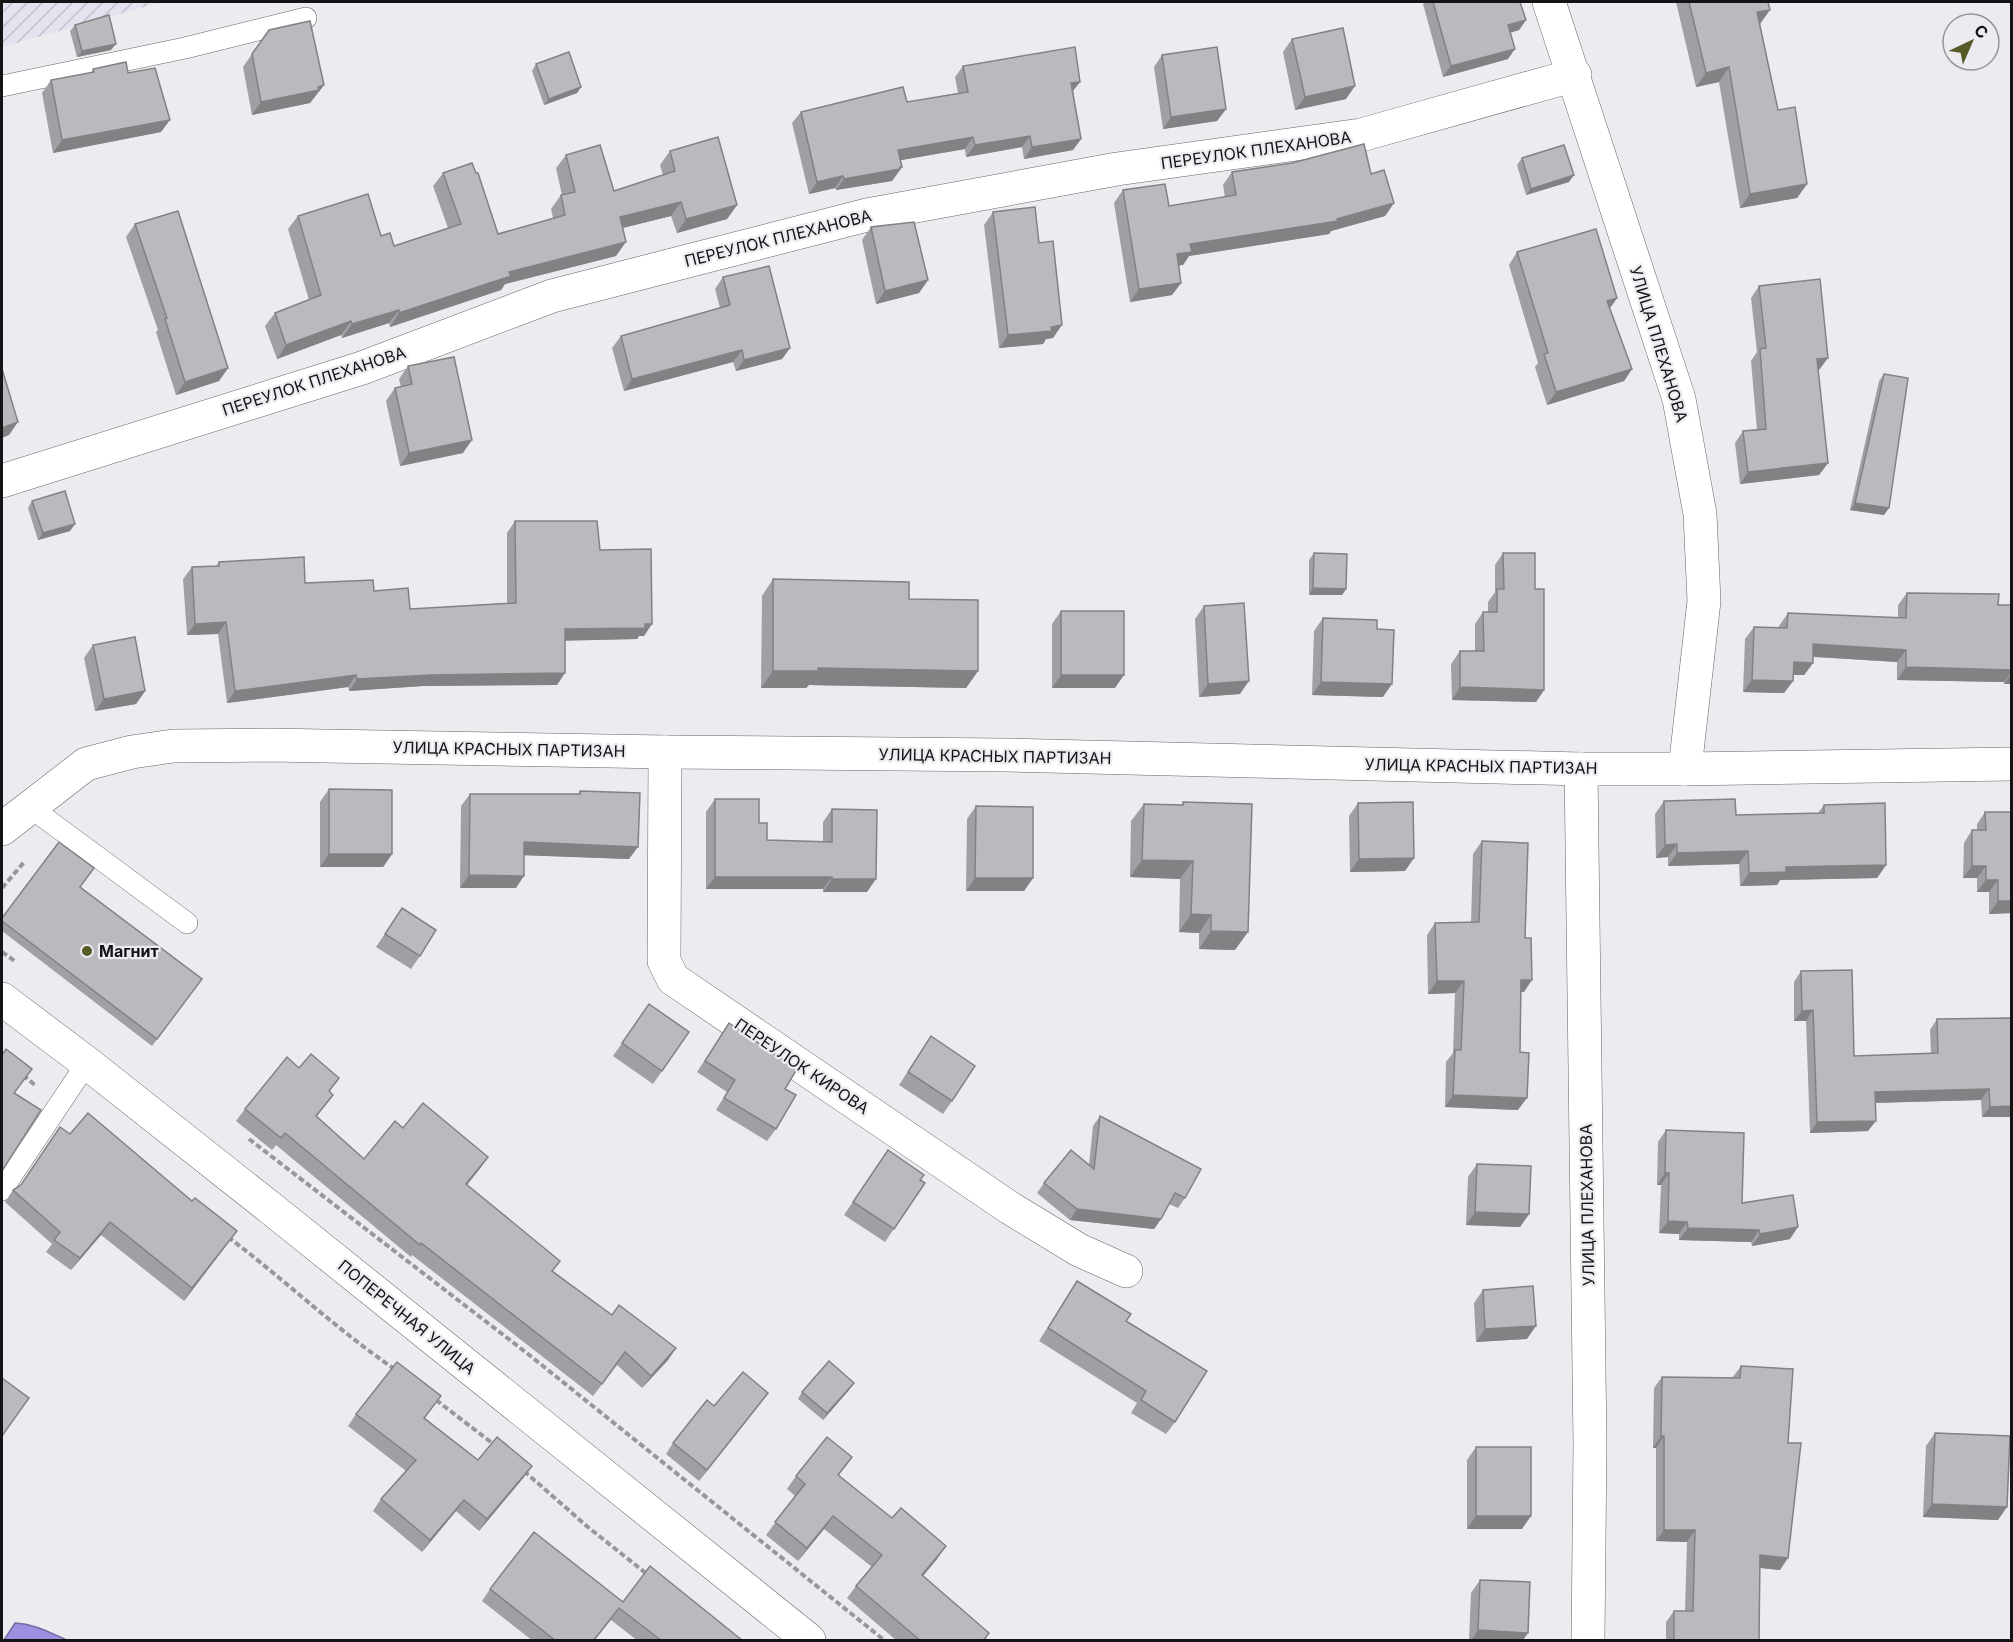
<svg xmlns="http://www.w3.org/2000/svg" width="2013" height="1642" font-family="Inter,sans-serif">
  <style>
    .industrial { fill: url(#industrial-furrows) }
    .water { fill: #9e8fe0; stroke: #756aa3; stroke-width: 1.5 }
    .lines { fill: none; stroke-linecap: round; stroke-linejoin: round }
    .service-casing { stroke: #656468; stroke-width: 22 }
    .minor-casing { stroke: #656468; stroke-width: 34 }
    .tertiary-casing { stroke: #656468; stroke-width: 34 }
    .secondary-casing { stroke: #656468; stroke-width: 34 }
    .path { stroke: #98989c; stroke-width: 4; stroke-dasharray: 6 3; stroke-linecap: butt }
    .service { stroke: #fff; stroke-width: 21 }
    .minor { stroke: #fff; stroke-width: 33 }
    .tertiary { stroke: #fff; stroke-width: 33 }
    .secondary { stroke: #fff; stroke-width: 33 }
    .wall { fill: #a09fa3 }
    .shaded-wall { fill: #828285 }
    .building { fill: #bab9be; stroke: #828285; stroke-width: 1.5 }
    .poi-dot { fill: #575927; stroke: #ececf0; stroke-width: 2 }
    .labels { text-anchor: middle; stroke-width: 4.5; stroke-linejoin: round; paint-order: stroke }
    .street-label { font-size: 16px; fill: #141416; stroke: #ececf0 }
    .poi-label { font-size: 16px; font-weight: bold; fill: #141416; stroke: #ececf0; text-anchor: start }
  </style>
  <defs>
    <pattern id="industrial-furrows" width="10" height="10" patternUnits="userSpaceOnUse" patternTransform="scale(1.5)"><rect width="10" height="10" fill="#e3e2ee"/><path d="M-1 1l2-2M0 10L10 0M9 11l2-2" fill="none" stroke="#c2c1cb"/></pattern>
  </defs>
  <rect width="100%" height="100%" fill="#ececf0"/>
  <polygon class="industrial" points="2,2 162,2 2,47"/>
  <path class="water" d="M15,1623c20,1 35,10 52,17h-63z"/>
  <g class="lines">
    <g class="service-casing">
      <g id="service">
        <polyline points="2,86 185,48 306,18"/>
        <polyline points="30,807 187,923"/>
        <polyline points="2,1190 87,1063"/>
      </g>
    </g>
    <g class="minor-casing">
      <g id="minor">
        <polyline points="1549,2 1679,399 1700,514 1704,601 1685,769"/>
        <polyline points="2,481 362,368 552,296 680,263 867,215 1117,169 1361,135 1575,75"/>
        <polyline points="665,752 664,961 673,979 1010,1208 1079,1250 1126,1271"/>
        <polyline points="1581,769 1590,1444 1588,1640"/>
      </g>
    </g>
    <g class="tertiary-casing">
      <polyline id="tertiary" points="2,829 86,764 132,752 173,746 268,745 665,752 1005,755 1581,769 1685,769 2012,764"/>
    </g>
    <g class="secondary-casing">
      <polyline id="secondary" points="2,999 87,1063 273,1210 809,1640"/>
    </g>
    <g class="path">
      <polyline points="2,888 25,861"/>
      <polyline points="2,952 16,962"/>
      <polyline points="23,1075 36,1086"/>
      <polyline points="249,1139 528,1354 884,1640"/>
      <path d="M228,1237c57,43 109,93 168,133"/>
      <polyline points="436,1400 496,1446"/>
      <polyline points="524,1471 589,1528 647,1574"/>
    </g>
    <use href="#service" class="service"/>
    <use href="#minor" class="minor"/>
    <use href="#tertiary" class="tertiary"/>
    <use href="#secondary" class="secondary"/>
  </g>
  <g class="wall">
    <polygon points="1425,2 1520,2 1526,20 1519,30 1510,33 1508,59 1443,77 1423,4"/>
    <polygon points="1676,2 1768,2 1760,24 1778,110 1807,184 1797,198 1740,208 1719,82 1696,87"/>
    <polygon points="75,25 111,50 77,57 70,31"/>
    <polygon points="269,30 324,85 310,103 252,115 243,67"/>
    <polygon points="1292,39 1346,99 1295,110 1283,52"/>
    <polygon points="1162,55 1226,109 1217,121 1163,129 1154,67"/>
    <polygon points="536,64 581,87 577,93 544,105 532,71"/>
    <polygon points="963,66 1080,82 1073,91 1081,139 1073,150 1024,159 1022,147 966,157 965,149 901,160 902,167 892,181 836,190 835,188 809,194 792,123 801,112 907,102 958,93 955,77"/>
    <polygon points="93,69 128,73 161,132 53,153 42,93 51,80 91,73"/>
    <polygon points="670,151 737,205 727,219 677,233 671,216 623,228 616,256 505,284 501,290 390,327 389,323 342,338 341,335 277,359 265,326 275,313 309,300 288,229 298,216 381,236 394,246 448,228 433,186 443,173 498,234 553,218 551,209 561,195 562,195 556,168 566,155 614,191 663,175 660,165"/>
    <polygon points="1522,158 1569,182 1526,195 1517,165"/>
    <polygon points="1232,172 1371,174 1394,203 1385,216 1331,231 1329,234 1189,256 1183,265 1179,265 1181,283 1172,295 1130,302 1114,203 1123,190 1169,206 1225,197 1223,185"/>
    <polygon points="993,212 1039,243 1053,338 1046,339 1043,344 999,348 984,225"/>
    <polygon points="135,224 228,368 219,381 176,395 156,332 158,330 126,237"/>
    <polygon points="871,227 928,280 919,293 876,304 862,240"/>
    <polygon points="1517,252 1617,298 1610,308 1632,369 1624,381 1547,405 1535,367 1538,363 1509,265"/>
    <polygon points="723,277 790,348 782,359 736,371 733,362 624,391 612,348 621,336 720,308 715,289"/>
    <polygon points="1759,286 1819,370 1818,370 1828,463 1819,475 1740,484 1735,443 1743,431 1757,430 1751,361 1757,352 1751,298"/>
    <polygon points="408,366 463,453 400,466 386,401 395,388 401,387 399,379"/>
    <polygon points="1884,374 1884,515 1850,510 1879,381"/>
    <polygon points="32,501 70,531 38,540 28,508"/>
    <polygon points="515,521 600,550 644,636 639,636 637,639 565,640 557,685 423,686 349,691 348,687 227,703 218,634 187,635 183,579 192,567 216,566 219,562 305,583 374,591 410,609 507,603 507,533"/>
    <polygon points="1314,553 1346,589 1342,595 1309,595 1309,560"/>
    <polygon points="1503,553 1535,589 1544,690 1536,702 1452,700 1451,664 1460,651 1475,651 1475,624 1483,612 1488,612 1488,602 1495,592 1495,565"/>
    <polygon points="773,579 909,599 978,671 966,688 809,685 806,688 761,688 762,596"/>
    <polygon points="1907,593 1998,605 2012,605 2012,684 2004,684 2004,682 1897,680 1897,662 1813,657 1813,663 1804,675 1793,675 1793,681 1784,693 1743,692 1745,639 1754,627 1779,628 1779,626 1788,613 1898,618 1898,605"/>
    <polygon points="1204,606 1240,694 1199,697 1195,619"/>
    <polygon points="1061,611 1115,688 1052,688 1052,624"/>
    <polygon points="1323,618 1377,629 1383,697 1312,695 1314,631"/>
    <polygon points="93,645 145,691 136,704 95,711 84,658"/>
    <polygon points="329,789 392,854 383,867 320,867 320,802"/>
    <polygon points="580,791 629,859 524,855 516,888 460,888 461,806 470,794 578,794"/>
    <polygon points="715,799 759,823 767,840 823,842 823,822 832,809 867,892 823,892 823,889 706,889 706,812"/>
    <polygon points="1664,801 1736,815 1818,813 1824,805 1886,865 1877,878 1780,880 1777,885 1740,886 1739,864 1668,866 1668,857 1656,858 1655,814"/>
    <polygon points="1183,802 1235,950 1199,949 1199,933 1179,932 1180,879 1130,877 1131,821 1144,804 1182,805"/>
    <polygon points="1358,803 1405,871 1350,872 1349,816"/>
    <polygon points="976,806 1033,878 1024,891 966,891 967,819"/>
    <polygon points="1985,812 2012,812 2012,913 1989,914 1989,892 1977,892 1977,878 1963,878 1964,843 1972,830 1977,830 1977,824"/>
    <polygon points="1482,841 1524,992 1521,992 1518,1110 1445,1107 1446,1062 1453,1053 1455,993 1428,994 1427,935 1435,923 1471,922 1473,854"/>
    <polygon points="80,887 202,979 152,1046 2,931 2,918"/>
    <polygon points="402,908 420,956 411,969 376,947"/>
    <polygon points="1801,971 1854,1056 1931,1053 1930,1030 1937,1019 2012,1018 2012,1117 1982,1117 1981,1100 1875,1103 1868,1131 1810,1133 1806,1021 1794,1021 1794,982"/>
    <polygon points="649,1004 689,1032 653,1084 613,1056"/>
    <polygon points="729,1023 785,1089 776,1129 767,1141 716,1110 727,1092 697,1072"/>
    <polygon points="931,1036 952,1101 943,1114 899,1085"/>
    <polygon points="329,1092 333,1095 317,1116 364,1159 403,1128 488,1157 467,1185 553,1271 612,1315 676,1348 668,1360 642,1388 617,1365 593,1396 412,1255 411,1257 276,1145 272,1150 236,1121 245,1109"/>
    <polygon points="1100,1116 1185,1198 1178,1208 1169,1204 1161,1219 1154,1229 1070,1220 1037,1193 1044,1183 1089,1165 1093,1126"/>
    <polygon points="1666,1130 1742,1203 1790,1239 1752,1246 1751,1242 1679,1240 1679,1234 1659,1233 1661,1185 1657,1185 1658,1142"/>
    <polygon points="70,1134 192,1201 237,1231 184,1301 101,1235 71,1270 46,1252 52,1244 5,1202 13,1190 21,1185"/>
    <polygon points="888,1150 925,1183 885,1242 844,1215"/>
    <polygon points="1477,1164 1529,1214 1520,1227 1466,1225 1468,1177"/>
    <polygon points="1077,1281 1175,1422 1166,1434 1131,1413 1137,1403 1039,1341"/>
    <polygon points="1483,1290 1527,1339 1476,1342 1474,1303"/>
    <polygon points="1741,1366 1780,1570 1760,1568 1759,1641 1666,1641 1666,1622 1674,1611 1685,1611 1687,1542 1656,1541 1656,1448 1653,1448 1654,1388 1662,1377 1732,1378"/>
    <polygon points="854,1383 849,1390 823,1420 798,1399 802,1392"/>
    <polygon points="768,1393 699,1481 666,1454 673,1443 714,1406"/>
    <polygon points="433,1407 425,1418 478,1460 524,1477 479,1531 456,1511 422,1552 373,1511 381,1499 406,1471 348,1426 356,1414"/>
    <polygon points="1935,1433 1998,1520 1923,1517 1926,1446"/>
    <polygon points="1476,1447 1522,1529 1467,1529 1467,1460"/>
    <polygon points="839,1475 937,1559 923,1576 989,1633 984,1641 897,1641 847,1598 856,1586 872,1567 824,1529 798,1561 766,1535 795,1496 787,1489 796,1476"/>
    <polygon points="1480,1580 1528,1633 1522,1641 1469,1641 1471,1593"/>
    <polygon points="490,1589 623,1602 743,1641 638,1641 611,1620 594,1641 533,1641 482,1601"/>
  </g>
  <g class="shaded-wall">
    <polygon points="1770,10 1760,24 1757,12"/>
    <polygon points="1526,20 1519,30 1501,35 1508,25"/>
    <polygon points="116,44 111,50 77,57 82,51"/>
    <polygon points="1515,49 1508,59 1443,77 1451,66"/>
    <polygon points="1729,67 1719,82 1696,87 1706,73"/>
    <polygon points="1080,82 1071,93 1071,83"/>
    <polygon points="324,85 310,103 252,115 261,102"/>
    <polygon points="1355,86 1346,99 1295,110 1305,97"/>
    <polygon points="581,87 577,93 544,105 549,99"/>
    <polygon points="1226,109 1217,121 1163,129 1171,117"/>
    <polygon points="170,120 161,132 53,153 62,140"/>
    <polygon points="1030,136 1022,147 966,157 975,145"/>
    <polygon points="973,137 965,149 890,162 898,150"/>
    <polygon points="1081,139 1073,150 1024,159 1032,147"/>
    <polygon points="902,167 892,181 836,190 844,179"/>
    <polygon points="1574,175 1569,182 1526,195 1531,189"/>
    <polygon points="843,176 835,188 809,194 817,182"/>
    <polygon points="1807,184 1797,198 1740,208 1750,194"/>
    <polygon points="681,202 671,216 610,231 620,217"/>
    <polygon points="1394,203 1385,216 1331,231 1329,234 1189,256 1183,265 1168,267 1177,254 1190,244 1337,219"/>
    <polygon points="737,205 727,219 677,233 686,219"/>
    <polygon points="626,242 616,256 505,284 501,290 390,327 399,313 509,272"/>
    <polygon points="928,280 919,293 876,304 885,291"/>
    <polygon points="1181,283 1172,295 1130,302 1139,289"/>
    <polygon points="1617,298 1608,311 1607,301"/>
    <polygon points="399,310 389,323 342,338 352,324"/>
    <polygon points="351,321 341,335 277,359 286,345"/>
    <polygon points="1062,325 1053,338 1046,339 1043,344 999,348 1008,335"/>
    <polygon points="790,348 782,359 736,371 744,360"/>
    <polygon points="742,350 733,362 624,391 632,379"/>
    <polygon points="1828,358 1819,370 1809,371 1817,359"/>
    <polygon points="228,368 219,381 176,395 185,382"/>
    <polygon points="1632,369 1624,381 1547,405 1556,392"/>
    <polygon points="18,422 9,435 2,438 2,428"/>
    <polygon points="472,440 463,453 400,466 409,453"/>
    <polygon points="1828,463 1819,475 1740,484 1748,472"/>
    <polygon points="1855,503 1889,508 1884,515 1850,510"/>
    <polygon points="75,524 70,531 38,540 43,533"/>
    <polygon points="1313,588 1346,589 1342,595 1309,595"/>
    <polygon points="226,622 218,634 187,635 195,624"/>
    <polygon points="645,624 652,624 644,636 639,636 637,639 557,641 565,629"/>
    <polygon points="1813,644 1906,650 1897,662 1804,656"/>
    <polygon points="1794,662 1813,663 1804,675 1785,675"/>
    <polygon points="1906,667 2012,670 2012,671 2004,682 1897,680"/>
    <polygon points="818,668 978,671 966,688 809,685 806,688 761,688 773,671"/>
    <polygon points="565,673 557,685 423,686 349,691 357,679 431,675"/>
    <polygon points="2012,673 2012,684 2004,684"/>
    <polygon points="356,675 348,687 227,703 235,691"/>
    <polygon points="1061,675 1124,675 1115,688 1052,688"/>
    <polygon points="1752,680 1793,681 1784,693 1743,692"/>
    <polygon points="1249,681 1240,694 1199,697 1208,684"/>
    <polygon points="1321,682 1392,684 1383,697 1312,695"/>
    <polygon points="1460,687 1544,690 1536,702 1452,700"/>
    <polygon points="145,691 136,704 95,711 104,699"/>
    <polygon points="524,842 638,847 629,859 516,855"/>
    <polygon points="1677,844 1668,857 1656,858 1665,845"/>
    <polygon points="1748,851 1739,864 1668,866 1677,853"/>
    <polygon points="329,854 392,854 383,867 320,867"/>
    <polygon points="1414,858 1405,871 1350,872 1359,859"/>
    <polygon points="1142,860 1193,861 1180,879 1130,877"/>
    <polygon points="1886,865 1877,878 1780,880 1777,885 1740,886 1749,873 1786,867"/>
    <polygon points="1972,866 1986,866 1977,878 1963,878"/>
    <polygon points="469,875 524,876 516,888 460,888"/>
    <polygon points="715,877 832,877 823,889 706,889"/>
    <polygon points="975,878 1033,878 1024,891 966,891"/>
    <polygon points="832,879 876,879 867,892 823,892"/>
    <polygon points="1986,880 1998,880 1989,892 1977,892"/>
    <polygon points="1998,901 2012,901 2012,913 1989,914"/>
    <polygon points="1191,914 1211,915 1199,933 1179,932"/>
    <polygon points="1211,931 1248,932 1235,950 1199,949"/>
    <polygon points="1521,980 1532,980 1524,992 1512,992"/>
    <polygon points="1437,981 1464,981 1455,993 1428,994"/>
    <polygon points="1813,1010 1806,1021 1794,1021 1802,1011"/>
    <polygon points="1989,1089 1981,1100 1867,1103 1875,1092"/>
    <polygon points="1453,1095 1527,1098 1518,1110 1445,1107"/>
    <polygon points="2012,1106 2012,1117 1982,1117 1990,1107"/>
    <polygon points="1876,1121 1868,1131 1810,1133 1817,1122"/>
    <polygon points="488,1157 479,1170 457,1197 466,1184"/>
    <polygon points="1665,1173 1669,1173 1661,1185 1657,1185"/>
    <polygon points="1077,1209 1161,1219 1154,1229 1070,1220"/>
    <polygon points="1475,1212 1529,1214 1520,1227 1466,1225"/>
    <polygon points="1668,1221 1687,1222 1679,1234 1659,1233"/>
    <polygon points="110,1222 101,1235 71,1270 80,1258"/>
    <polygon points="1798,1227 1790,1239 1752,1246 1760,1234"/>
    <polygon points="1688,1228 1759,1230 1751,1242 1679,1240"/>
    <polygon points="237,1231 228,1243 184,1301 192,1288"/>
    <polygon points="1536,1326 1527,1339 1476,1342 1485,1329"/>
    <polygon points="676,1348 668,1360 642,1388 651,1376"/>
    <polygon points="854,1383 849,1390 823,1420 827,1413"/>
    <polygon points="768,1393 760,1404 699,1481 707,1470"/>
    <polygon points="1661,1436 1664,1436 1656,1448 1653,1448"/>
    <polygon points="532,1466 524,1477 479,1531 487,1519"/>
    <polygon points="464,1500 456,1511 422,1552 430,1540"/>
    <polygon points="1932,1504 2007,1507 1998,1520 1923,1517"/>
    <polygon points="833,1516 824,1529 798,1561 807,1548"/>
    <polygon points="1476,1516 1531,1516 1522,1529 1467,1529"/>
    <polygon points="1664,1530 1695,1530 1687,1542 1656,1541"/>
    <polygon points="946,1546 937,1559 913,1588 922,1575"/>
    <polygon points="1760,1555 1788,1558 1780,1570 1752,1567"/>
    <polygon points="1478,1630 1528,1633 1522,1641 1471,1641"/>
  </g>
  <g class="building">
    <polygon points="1433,2 1520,2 1526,20 1508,25 1515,49 1451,66"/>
    <polygon points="1689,2 1768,2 1770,10 1757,12 1778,110 1795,107 1807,184 1750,194 1729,67 1706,73"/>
    <polygon points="109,15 116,44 82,51 75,25"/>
    <polygon points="310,21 324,85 318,87 319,90 261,102 252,54 269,30"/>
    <polygon points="1343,28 1355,86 1305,97 1292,39"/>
    <polygon points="1075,47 1080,82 1071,83 1081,139 1032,147 1030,136 975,145 973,137 898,150 902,167 900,167 900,169 844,179 843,176 817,182 801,112 903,87 907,102 968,92 963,66"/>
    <polygon points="1217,47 1226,109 1171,117 1162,55"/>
    <polygon points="569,52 581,87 549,99 536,64"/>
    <polygon points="126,62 128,73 155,68 170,120 62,140 51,80 94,72 93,69"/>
    <polygon points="718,137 737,205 686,219 681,202 620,217 626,242 509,272 511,276 399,313 399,310 352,324 351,321 286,345 275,313 321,295 298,216 368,194 381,236 390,233 394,246 461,224 443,173 472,163 476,173 478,173 498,234 565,215 561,195 575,192 566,155 600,145 614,191 675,171 670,151"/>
    <polygon points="1364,144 1371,174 1384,170 1394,203 1337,219 1338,221 1190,244 1192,252 1177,254 1181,283 1139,289 1123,190 1165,184 1169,206 1236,195 1232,172 1292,163"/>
    <polygon points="1564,145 1574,175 1531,189 1522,158"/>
    <polygon points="1035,207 1039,243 1053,241 1062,325 1051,327 1052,331 1008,335 993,212"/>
    <polygon points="178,211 228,368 185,382 165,319 167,318 135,224"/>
    <polygon points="914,222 928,280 885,291 871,227"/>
    <polygon points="1596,229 1617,298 1607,301 1632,369 1556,392 1544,354 1548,353 1517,252"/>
    <polygon points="769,266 790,348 744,360 742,350 632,379 621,336 730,305 723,277"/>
    <polygon points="1820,279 1828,358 1817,359 1828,463 1748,472 1743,431 1766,429 1760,349 1766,348 1759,286"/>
    <polygon points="454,357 472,440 409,453 395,388 412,384 408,366"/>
    <polygon points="2,369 18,422 2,428"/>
    <polygon points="1884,374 1908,378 1889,508 1855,503"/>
    <polygon points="65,491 75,524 43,533 32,501"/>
    <polygon points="515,521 597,521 600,550 651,549 652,624 645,624 645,628 565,629 565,673 431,675 357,679 356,675 235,691 226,622 195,624 192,567 219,566 219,562 304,557 305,583 373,580 374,591 408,588 410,609 516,603"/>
    <polygon points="1314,553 1347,554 1346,589 1313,588"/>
    <polygon points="1503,553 1535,553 1535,589 1544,589 1544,690 1460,687 1460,651 1484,651 1483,612 1497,612 1497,589 1504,589"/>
    <polygon points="773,579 909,582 909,599 978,600 978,671 818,668 818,671 773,671"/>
    <polygon points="1907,593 1999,594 1998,605 2012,605 2012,670 1906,667 1906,650 1813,644 1813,663 1794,662 1793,681 1752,680 1754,627 1787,628 1788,613 1906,618"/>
    <polygon points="1244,603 1249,681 1208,684 1204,606"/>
    <rect x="1061" y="611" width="63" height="64"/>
    <polygon points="1323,618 1377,620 1377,629 1394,630 1392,684 1321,682"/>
    <polygon points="135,637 145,691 104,699 93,645"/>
    <polygon points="329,789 392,790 392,854 329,854"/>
    <polygon points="580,791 640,793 638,847 524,842 524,876 469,875 470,794 580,794"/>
    <polygon points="715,799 759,799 759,823 767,823 767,840 832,842 832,809 877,810 876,879 832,879 832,877 715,877"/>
    <polygon points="1735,799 1736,815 1824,813 1824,805 1885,803 1886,865 1786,867 1786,872 1749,873 1748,851 1677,853 1677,844 1665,845 1664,801"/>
    <polygon points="1183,802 1252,804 1248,932 1211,931 1211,915 1191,914 1193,861 1142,860 1144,804 1183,805"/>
    <polygon points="1413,802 1414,858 1359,859 1358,803"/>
    <polygon points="976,806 1033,807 1033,878 975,878"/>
    <polygon points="1985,812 2012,812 2012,901 1998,901 1998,880 1986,880 1986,866 1972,866 1972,830 1986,830"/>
    <polygon points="1482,841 1528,843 1525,938 1531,938 1532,980 1521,980 1520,1052 1529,1053 1527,1098 1453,1095 1455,1050 1461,1050 1464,981 1437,981 1435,923 1479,922"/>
    <polygon points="59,842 94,868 80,887 202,979 157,1039 2,921 2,918"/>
    <polygon points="402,908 436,930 420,956 385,934"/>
    <polygon points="1852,970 1854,1056 1938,1053 1937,1019 2012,1018 2012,1106 1990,1107 1989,1089 1875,1092 1876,1121 1817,1122 1813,1010 1802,1011 1801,971"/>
    <polygon points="649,1004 689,1032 662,1071 622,1043"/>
    <polygon points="729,1023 797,1069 785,1089 796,1095 776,1129 724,1098 735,1080 705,1061"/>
    <polygon points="931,1036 975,1066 952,1101 908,1072"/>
    <polygon points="6,1049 32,1069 14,1093 41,1110 2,1171 2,1055"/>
    <polygon points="311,1054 339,1078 329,1091 333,1095 316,1116 364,1159 395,1121 403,1128 423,1103 488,1157 466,1184 560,1261 552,1271 612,1315 619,1305 676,1348 651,1376 625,1352 602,1384 421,1243 420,1245 285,1133 281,1138 245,1109 287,1057 299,1068"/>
    <polygon points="88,1113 192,1201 195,1198 237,1231 192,1288 110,1222 80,1258 54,1240 60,1232 13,1190 21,1185 60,1127 70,1134"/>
    <polygon points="1100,1116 1201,1169 1185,1198 1175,1193 1161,1219 1077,1209 1044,1183 1071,1150 1094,1169"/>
    <polygon points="1666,1130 1744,1133 1742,1203 1793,1195 1798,1227 1760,1234 1759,1230 1688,1228 1687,1222 1668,1221 1669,1173 1665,1173"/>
    <polygon points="888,1150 924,1175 920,1180 925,1183 894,1229 853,1202"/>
    <polygon points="1477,1164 1531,1166 1529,1214 1475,1212"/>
    <polygon points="1077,1281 1131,1314 1126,1321 1207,1371 1175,1422 1141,1400 1146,1391 1048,1328"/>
    <polygon points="1533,1286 1536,1326 1485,1329 1483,1290"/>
    <polygon points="829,1361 854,1383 827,1413 802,1392"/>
    <polygon points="397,1362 441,1396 424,1418 478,1460 497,1437 532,1466 487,1519 464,1500 430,1540 381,1499 416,1460 356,1414"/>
    <polygon points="1741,1366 1793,1369 1788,1443 1801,1443 1788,1558 1760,1555 1759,1641 1674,1641 1674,1611 1693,1611 1695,1530 1664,1530 1664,1436 1661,1436 1662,1377 1740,1378"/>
    <polygon points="743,1372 768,1393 707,1470 673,1443 707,1400 714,1406"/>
    <polygon points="2,1378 29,1398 2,1436"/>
    <polygon points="1935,1433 2010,1436 2007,1507 1932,1504"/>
    <polygon points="827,1437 852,1457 838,1475 892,1518 901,1508 946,1546 922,1575 989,1633 983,1641 921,1641 856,1586 882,1555 833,1516 807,1548 775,1522 805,1484 796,1476"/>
    <rect x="1476" y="1447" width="55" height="69"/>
    <polygon points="534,1532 623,1602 650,1566 743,1641 662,1641 619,1608 593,1641 556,1641 490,1589"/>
    <polygon points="1480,1580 1530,1582 1528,1633 1478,1630"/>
  </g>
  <circle class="poi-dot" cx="87" cy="951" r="6"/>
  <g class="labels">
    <g class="street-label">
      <text transform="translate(1256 150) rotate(-8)" y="6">ПЕРЕУЛОК ПЛЕХАНОВА</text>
      <text transform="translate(778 238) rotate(-14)" y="6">ПЕРЕУЛОК ПЛЕХАНОВА</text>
      <text transform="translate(1659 344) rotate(73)" y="6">УЛИЦА ПЛЕХАНОВА</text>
      <text transform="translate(314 381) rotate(-18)" y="6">ПЕРЕУЛОК ПЛЕХАНОВА</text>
      <text transform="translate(509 749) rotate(1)" y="6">УЛИЦА КРАСНЫХ ПАРТИЗАН</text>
      <text transform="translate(995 756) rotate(1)" y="6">УЛИЦА КРАСНЫХ ПАРТИЗАН</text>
      <text transform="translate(1481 766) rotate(1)" y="6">УЛИЦА КРАСНЫХ ПАРТИЗАН</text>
      <text transform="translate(802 1066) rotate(34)" y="6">ПЕРЕУЛОК КИРОВА</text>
      <text transform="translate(1587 1205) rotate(-91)" y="6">УЛИЦА ПЛЕХАНОВА</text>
      <text transform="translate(407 1317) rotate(39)" y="6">ПОПЕРЕЧНАЯ УЛИЦА</text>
    </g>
    <g class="poi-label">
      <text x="99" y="957">Магнит</text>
    </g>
  </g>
  <rect width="2013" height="1642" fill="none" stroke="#141416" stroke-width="6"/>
  <g transform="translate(1971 42) rotate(44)"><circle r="28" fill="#ececf0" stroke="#969699" stroke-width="1.5"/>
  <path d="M0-4.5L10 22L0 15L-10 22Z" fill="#575927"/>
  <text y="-9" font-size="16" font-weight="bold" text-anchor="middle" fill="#141416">С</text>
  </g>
</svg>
